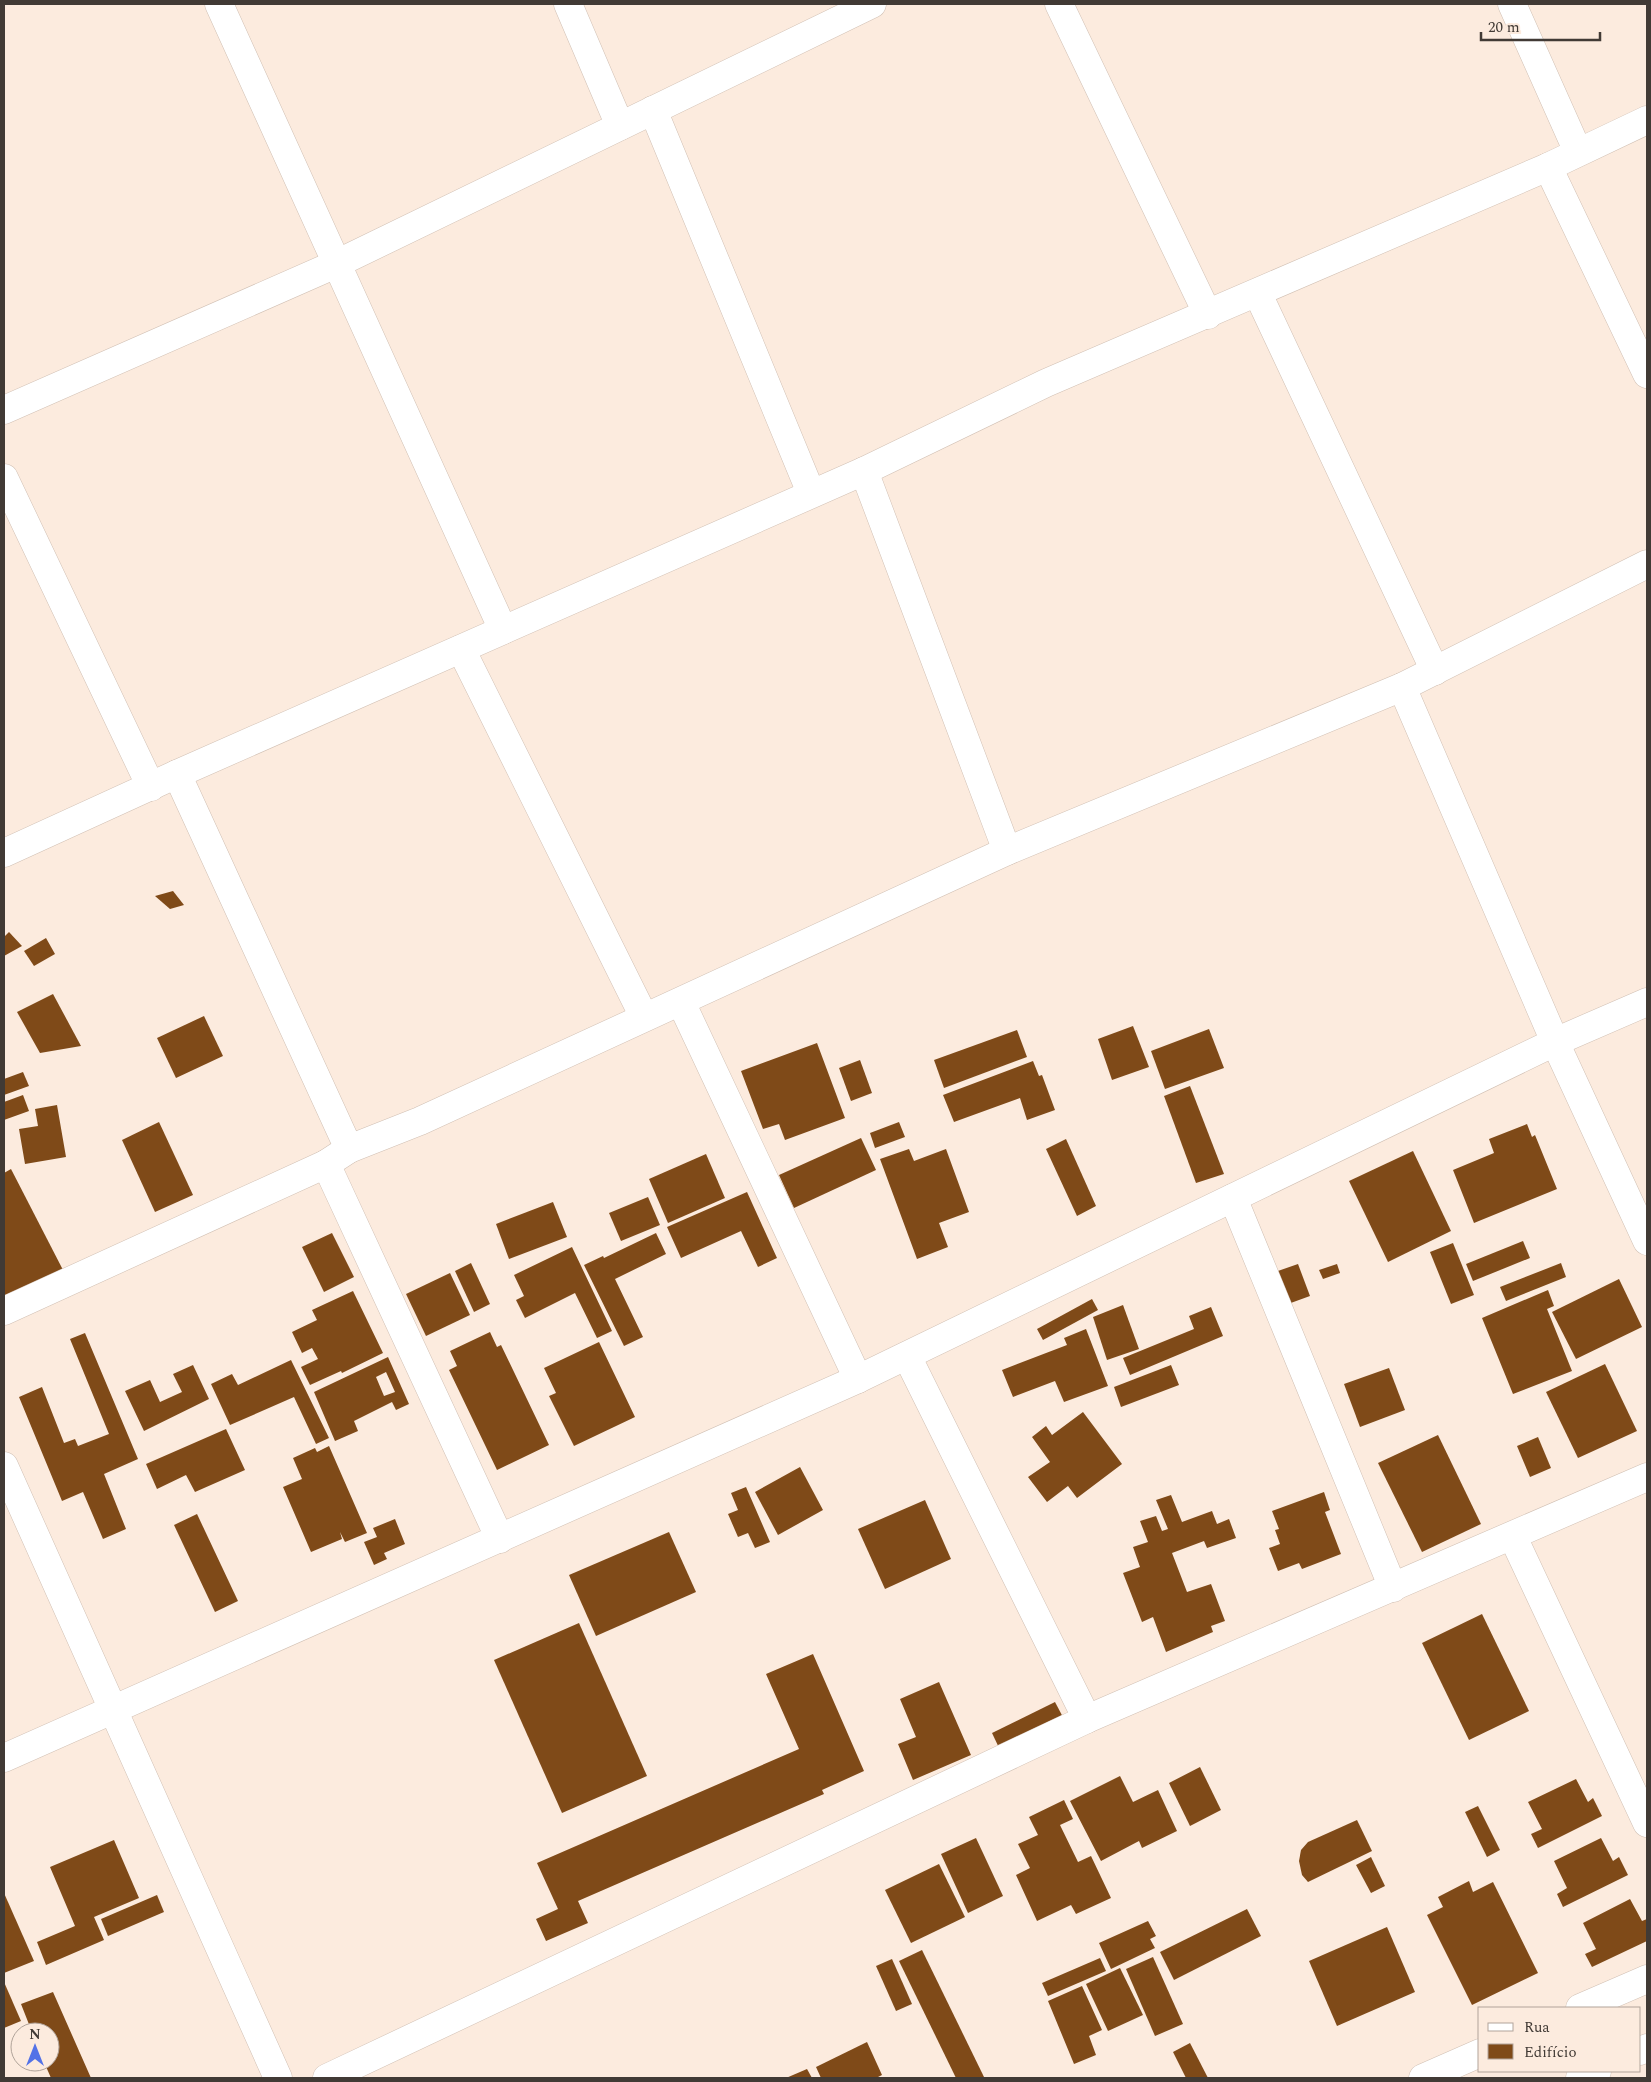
<svg xmlns="http://www.w3.org/2000/svg" width="1651" height="2082" font-family="Spectral,serif">
  <style>
    .building { fill: #7f4a18; fill-rule: evenodd }
    .lines { fill: none; stroke-linecap: round; stroke-linejoin: round }
    .minor-casing { stroke: #d1c0b4; stroke-width: 29 }
    .tertiary-casing { stroke: #d1c0b4; stroke-width: 29 }
    .minor { stroke: #fff; stroke-width: 28 }
    .tertiary { stroke: #fff; stroke-width: 28 }
  </style>
  <rect width="100%" height="100%" fill="#fcebde"/>
  <g class="building">
    <polygon points="173,891 184,905 170,909 155,896"/>
    <polygon points="9,932 22,946 4,956 4,937"/>
    <polygon points="46,938 55,954 34,966 24,951"/>
    <polygon points="53,994 81,1046 40,1053 17,1012"/>
    <polygon points="204,1016 223,1056 176,1078 157,1038"/>
    <polygon points="1133,1026 1149,1067 1112,1080 1098,1039"/>
    <polygon points="1209,1029 1224,1068 1165,1089 1151,1051"/>
    <polygon points="1017,1030 1027,1057 944,1088 934,1060"/>
    <polygon points="817,1043 845,1118 785,1140 779,1124 763,1129 741,1071"/>
    <polygon points="860,1060 872,1093 851,1101 839,1068"/>
    <polygon points="1033,1061 1039,1076 1042,1075 1055,1110 1027,1120 1020,1098 954,1122 943,1095"/>
    <polygon points="23,1072 29,1086 4,1095 4,1079"/>
    <polygon points="1190,1086 1224,1174 1196,1183 1164,1096"/>
    <polygon points="23,1095 29,1111 4,1120 4,1102"/>
    <polygon points="57,1105 66,1157 25,1164 19,1129 38,1126 35,1109"/>
    <polygon points="159,1122 193,1195 155,1212 122,1140"/>
    <polygon points="899,1122 905,1137 875,1148 870,1133"/>
    <polygon points="1527,1124 1532,1137 1535,1135 1557,1189 1474,1223 1453,1170 1494,1153 1489,1139"/>
    <polygon points="861,1138 876,1170 794,1208 779,1175"/>
    <polygon points="1066,1139 1096,1206 1077,1216 1046,1149"/>
    <polygon points="909,1149 914,1161 946,1149 969,1212 939,1223 948,1247 917,1259 880,1159"/>
    <polygon points="1413,1151 1451,1231 1388,1262 1349,1181"/>
    <polygon points="706,1154 725,1198 668,1223 649,1179"/>
    <polygon points="11,1169 63,1270 4,1298 4,1173"/>
    <polygon points="747,1192 777,1258 758,1267 741,1231 681,1258 667,1227"/>
    <polygon points="648,1197 660,1225 621,1241 609,1213"/>
    <polygon points="553,1202 567,1237 509,1259 496,1224"/>
    <polygon points="332,1233 354,1277 324,1292 302,1247"/>
    <polygon points="656,1233 666,1254 615,1279 643,1337 624,1346 584,1265 603,1256 604,1258"/>
    <polygon points="1523,1241 1530,1258 1473,1281 1466,1264"/>
    <polygon points="1453,1243 1474,1295 1451,1304 1430,1252"/>
    <polygon points="572,1247 612,1331 597,1338 575,1293 525,1318 516,1300 524,1296 514,1275"/>
    <polygon points="471,1263 490,1304 474,1312 455,1271"/>
    <polygon points="1561,1263 1566,1277 1506,1301 1500,1287"/>
    <polygon points="1298,1264 1310,1296 1288,1304 1275,1272"/>
    <polygon points="1337,1264 1340,1273 1323,1279 1319,1270"/>
    <polygon points="450,1273 470,1315 426,1336 406,1294"/>
    <polygon points="1619,1279 1642,1327 1576,1359 1552,1312"/>
    <polygon points="1548,1290 1554,1306 1547,1309 1572,1371 1513,1394 1482,1318"/>
    <polygon points="353,1291 383,1353 342,1373 341,1371 310,1385 301,1367 318,1359 312,1348 302,1353 292,1332 317,1320 312,1310"/>
    <polygon points="1092,1299 1098,1310 1043,1340 1037,1329"/>
    <polygon points="1123,1305 1139,1349 1107,1360 1093,1317"/>
    <polygon points="1211,1307 1223,1336 1130,1375 1123,1358 1194,1329 1189,1316"/>
    <polygon points="1086,1329 1108,1386 1064,1402 1055,1381 1013,1397 1002,1370 1067,1345 1064,1338"/>
    <polygon points="490,1332 497,1347 501,1345 549,1445 497,1470 449,1370 457,1366 450,1351"/>
    <polygon points="85,1333 138,1459 104,1474 126,1529 103,1539 83,1492 62,1501 19,1397 42,1387 64,1443 75,1439 78,1446 109,1434 70,1339"/>
    <polygon points="599,1342 635,1417 574,1446 549,1396 556,1393 544,1368"/>
    <path d="M388,1357l21,47 -13,6 -4,-8 -38,19 4,10 -23,10 -21,-49zM386,1372l9,20 -11,4 -8,-19z"/>
    <polygon points="291,1360 329,1438 316,1444 294,1397 230,1425 211,1384 232,1374 238,1385"/>
    <polygon points="1605,1364 1637,1431 1578,1458 1546,1392"/>
    <polygon points="193,1365 209,1399 144,1431 125,1391 150,1380 160,1402 182,1392 173,1374"/>
    <polygon points="1171,1365 1179,1385 1121,1407 1114,1387"/>
    <polygon points="1389,1368 1405,1410 1360,1427 1344,1384"/>
    <polygon points="1083,1412 1122,1464 1077,1498 1068,1486 1047,1502 1028,1477 1050,1462 1032,1437 1046,1426 1052,1435"/>
    <polygon points="226,1429 245,1470 195,1492 186,1475 157,1489 146,1464"/>
    <polygon points="1438,1435 1481,1524 1422,1552 1378,1463"/>
    <polygon points="1538,1437 1551,1468 1530,1477 1517,1446"/>
    <polygon points="329,1446 367,1533 345,1542 340,1532 342,1539 311,1552 283,1487 302,1479 293,1458 315,1448 317,1452"/>
    <polygon points="800,1467 823,1510 778,1535 755,1492"/>
    <polygon points="746,1487 770,1542 755,1548 748,1533 738,1537 728,1514 738,1510 731,1493"/>
    <polygon points="1324,1492 1330,1510 1325,1512 1341,1554 1302,1569 1299,1563 1278,1571 1269,1548 1280,1544 1275,1530 1279,1529 1272,1511"/>
    <polygon points="1171,1495 1182,1522 1212,1511 1217,1524 1229,1519 1236,1538 1207,1548 1204,1541 1172,1553 1187,1592 1211,1584 1225,1621 1211,1626 1213,1632 1166,1652 1153,1617 1142,1622 1123,1573 1140,1567 1133,1547 1148,1542 1140,1521 1156,1516 1162,1531 1168,1529 1156,1500"/>
    <polygon points="925,1500 951,1559 885,1589 858,1529"/>
    <polygon points="197,1514 238,1601 215,1612 174,1525"/>
    <polygon points="395,1519 405,1544 384,1553 387,1559 374,1565 364,1542 377,1537 373,1528"/>
    <polygon points="669,1532 696,1592 596,1636 569,1575"/>
    <polygon points="1482,1614 1529,1711 1469,1740 1422,1643"/>
    <polygon points="579,1623 647,1776 562,1813 494,1660"/>
    <polygon points="813,1654 864,1771 822,1790 824,1794 578,1901 588,1923 546,1941 536,1919 558,1909 537,1863 799,1749 766,1674"/>
    <polygon points="939,1682 971,1755 913,1780 898,1744 916,1737 900,1699"/>
    <polygon points="1055,1702 1065,1721 1001,1752 992,1733"/>
    <polygon points="1200,1767 1221,1810 1190,1826 1169,1783"/>
    <polygon points="1120,1776 1133,1802 1158,1790 1177,1831 1142,1848 1139,1841 1101,1861 1070,1801"/>
    <polygon points="1576,1779 1588,1802 1593,1798 1602,1816 1538,1848 1531,1834 1542,1829 1528,1802"/>
    <polygon points="1064,1800 1073,1819 1060,1825 1078,1862 1091,1856 1111,1898 1076,1914 1071,1905 1037,1921 1016,1875 1030,1868 1018,1844 1038,1835 1029,1817"/>
    <polygon points="1478,1806 1500,1850 1487,1857 1465,1812"/>
    <polygon points="1357,1820 1372,1851 1308,1882 1302,1875 1299,1861 1301,1850 1308,1842"/>
    <polygon points="976,1838 1003,1896 968,1913 941,1854"/>
    <polygon points="1601,1838 1613,1861 1619,1857 1628,1875 1563,1907 1557,1894 1567,1888 1554,1861"/>
    <polygon points="114,1840 139,1898 94,1917 104,1940 46,1965 37,1942 75,1926 50,1867"/>
    <polygon points="1371,1857 1385,1886 1371,1893 1356,1865"/>
    <polygon points="939,1864 965,1917 911,1943 885,1890"/>
    <polygon points="1469,1881 1473,1892 1493,1882 1538,1973 1472,2005 1427,1915 1443,1907 1438,1897"/>
    <polygon points="4,1893 34,1961 4,1973"/>
    <polygon points="157,1895 164,1912 108,1936 101,1919"/>
    <polygon points="1630,1899 1642,1921 1647,1919 1647,1941 1592,1967 1585,1954 1596,1949 1583,1923"/>
    <polygon points="1247,1909 1261,1936 1174,1980 1160,1952"/>
    <polygon points="1148,1921 1156,1936 1150,1939 1155,1948 1111,1969 1099,1943"/>
    <polygon points="1387,1927 1415,1992 1337,2026 1309,1961"/>
    <polygon points="922,1950 984,2077 982,2078 956,2078 899,1961"/>
    <polygon points="1153,1957 1183,2024 1155,2036 1126,1969"/>
    <polygon points="1100,1958 1106,1971 1048,1996 1042,1983"/>
    <polygon points="892,1959 912,2004 896,2011 876,1966"/>
    <polygon points="1120,1968 1143,2015 1108,2031 1086,1984"/>
    <polygon points="4,1982 21,2021 4,2028"/>
    <polygon points="1082,1986 1102,2030 1089,2036 1096,2055 1074,2064 1048,2001"/>
    <polygon points="53,1992 91,2078 51,2078 44,2062 50,2062 50,2032 32,2032 21,2004"/>
    <polygon points="867,2042 882,2075 876,2078 821,2078 816,2067"/>
    <polygon points="1190,2043 1208,2078 1186,2078 1173,2052"/>
    <polygon points="807,2069 812,2078 786,2078"/>
  </g>
  <g class="lines">
    <g class="minor-casing">
      <g id="minor">
        <polyline points="219,4 503,630"/>
        <polyline points="568,4 620,126"/>
        <polyline points="1059,4 1208,315"/>
        <polyline points="1512,4 1578,152"/>
        <polyline points="653,110 811,493"/>
        <polyline points="1548,167 1647,374"/>
        <polyline points="1258,294 1435,671"/>
        <polyline points="4,410 336,264 872,4"/>
        <polyline points="864,471 1007,851"/>
        <polyline points="4,478 151,787"/>
        <polyline points="461,649 644,1017"/>
        <polyline points="1402,687 1555,1042 1647,1241"/>
        <polyline points="177,774 349,1149"/>
        <polyline points="4,853 177,774 864,471 1046,383 1548,167 1647,120"/>
        <polyline points="681,1002 858,1379"/>
        <polyline points="326,1164 500,1539"/>
        <polyline points="1233,1198 1393,1588"/>
        <polyline points="4,1311 326,1164 349,1149 420,1121 1007,851 1402,687 1647,564"/>
        <polyline points="907,1356 1087,1719"/>
        <polyline points="1513,1537 1647,1823"/>
        <polyline points="4,1758 858,1379 1555,1042 1647,1002"/>
        <polyline points="327,2078 1087,1719 1647,1477"/>
      </g>
    </g>
    <g class="tertiary-casing">
      <g id="tertiary">
        <polyline points="4,1466 278,2078"/>
        <polyline points="1580,2008 1647,1979"/>
        <polyline points="1640,2051 1647,2048"/>
        <polyline points="1423,2078 1480,2053"/>
        <polyline points="1580,2078 1597,2071"/>
      </g>
    </g>
    <use href="#minor" class="minor"/>
    <use href="#tertiary" class="tertiary"/>
  </g>
  <rect width="1651" height="2082" fill="none" stroke="#413a35" stroke-width="10"/>
  <rect x="1478" y="2007" width="162" height="65" fill="#fcebde" stroke="#b1a49a"/>
  <rect x="1488" y="2023" width="25" height="8" fill="#ffffff" stroke="#b1a49a"/>
  <text x="1524" y="2032" font-size="15" fill="#413a35">Rua</text>
  <rect x="1488" y="2044" width="25" height="15" fill="#7f4a18" stroke="#b1a49a"/>
  <text x="1524" y="2057" font-size="15" fill="#413a35">Edifício</text>
  <g transform="translate(35 2047)"><circle r="24" fill="#fcebde" stroke="#b1a49a"/>
  <path d="M0-4L9 19L0 12L-9 19Z" fill="#5372e7"/>
  <text y="-8" font-size="14" font-weight="bold" text-anchor="middle" fill="#413a35">N</text>
  </g>
  <path d="M1481 32v8h119v-8" fill="none" stroke="#413a35" stroke-width="2.5"/>
  <text x="1488" y="32" font-size="15" fill="#413a35" stroke="#fcebde" stroke-width="4" paint-order="stroke">20 m</text>
</svg>
